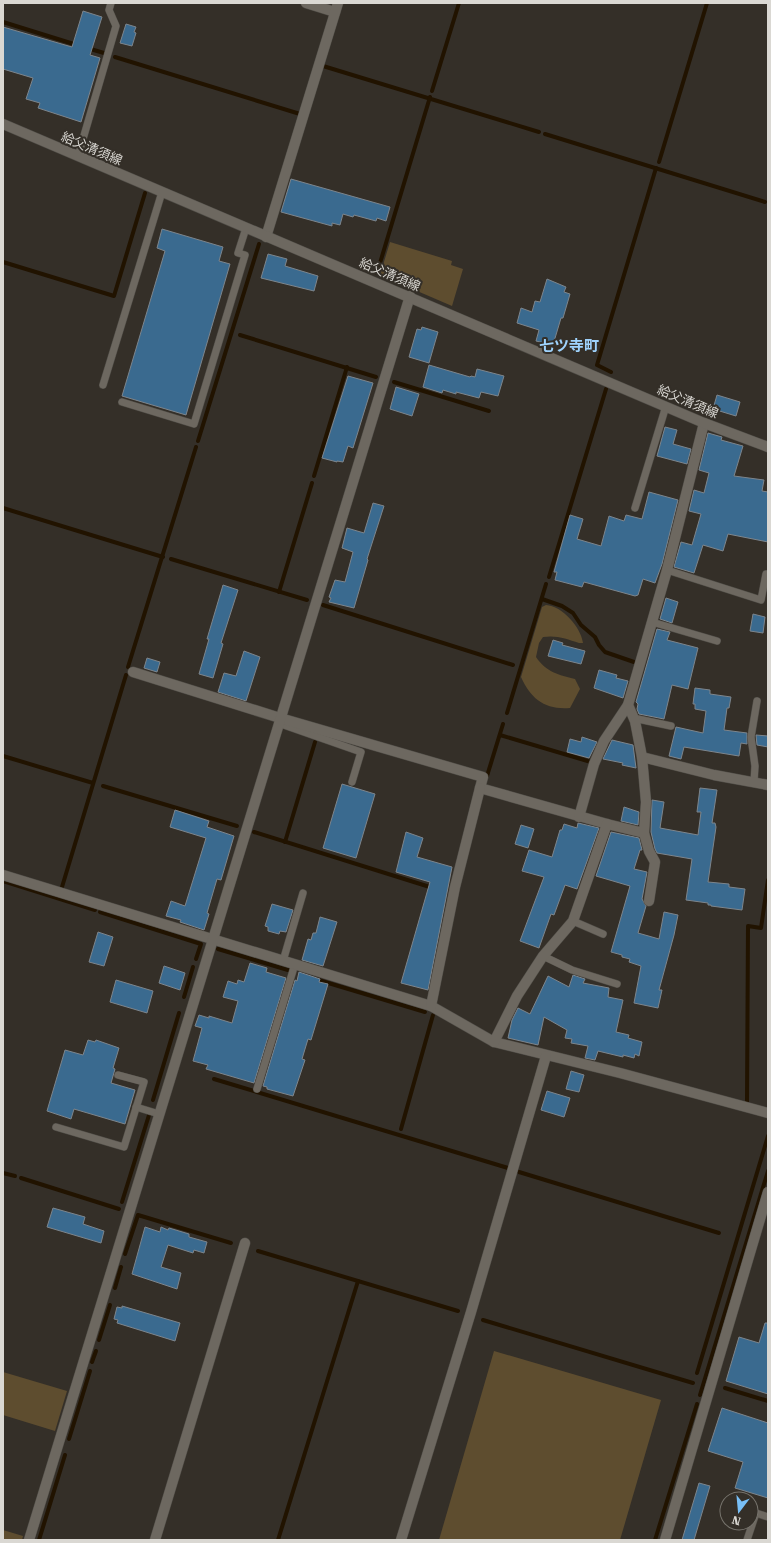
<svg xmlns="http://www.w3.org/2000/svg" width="771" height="1543" font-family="'Roboto Serif','Noto Sans JP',serif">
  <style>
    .green { fill: #5e4d2f }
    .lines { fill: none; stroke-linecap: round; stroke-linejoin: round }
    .stream { stroke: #211300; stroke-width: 4 }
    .building { fill: #3a6a8f; stroke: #7d858c }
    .service-casing { stroke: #504d47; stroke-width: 8 }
    .minor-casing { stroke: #504d47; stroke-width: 11 }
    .tertiary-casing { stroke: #504d47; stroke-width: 11 }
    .secondary-casing { stroke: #504d47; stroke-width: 11 }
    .service { stroke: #6d6860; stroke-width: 7 }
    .minor { stroke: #6d6860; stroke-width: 10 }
    .tertiary { stroke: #6d6860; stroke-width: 10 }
    .secondary { stroke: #6d6860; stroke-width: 10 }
    .labels { text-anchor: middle; stroke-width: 4; stroke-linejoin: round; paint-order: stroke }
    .street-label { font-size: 13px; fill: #dad8d3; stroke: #342f28 }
    .quarter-label { font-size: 15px; font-weight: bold; fill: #9fd3fd; stroke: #342f28 }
  </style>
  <rect width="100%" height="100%" fill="#342f28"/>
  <g class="green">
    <polygon points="390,242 452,261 451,265 463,269 452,306 380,275"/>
    <path d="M546,605c16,1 35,22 37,38h-4c-12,-4 -22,-8 -36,-6l-4,6 -3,14c10,15 23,18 39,22l5,10 -10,19c-25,2 -39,-9 -49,-31l21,-70z"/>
    <polygon points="494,1351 661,1400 620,1540 439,1540"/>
    <polygon points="3,1372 67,1391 55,1431 3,1415"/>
    <polygon points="3,1530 23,1536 22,1540 3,1540"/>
  </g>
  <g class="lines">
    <g class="stream">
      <polyline points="3,22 77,45"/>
      <polyline points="87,48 104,53"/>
      <polyline points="115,57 300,114"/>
      <polyline points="323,66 539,132"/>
      <polyline points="432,91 459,3"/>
      <polyline points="545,134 765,202"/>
      <polyline points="659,162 707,3"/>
      <polyline points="3,262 114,296 145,193"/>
      <polyline points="377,273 430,97"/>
      <polyline points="240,335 376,377"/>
      <polyline points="611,372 597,365 656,168"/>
      <polyline points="394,382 489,411"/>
      <polyline points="198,441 259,244"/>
      <polyline points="314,476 347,367"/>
      <polyline points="3,508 163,557"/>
      <polyline points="171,559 307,600"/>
      <polyline points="549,577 606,389"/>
      <polyline points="279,592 312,483"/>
      <polyline points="542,599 562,606 573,613 581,625 595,637 599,645 605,652 634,662"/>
      <polyline points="323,605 513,665"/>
      <polyline points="128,667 196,447"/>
      <polyline points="507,713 546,584"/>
      <polyline points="500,735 591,762"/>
      <polyline points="3,756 93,783"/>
      <polyline points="487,776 503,724"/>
      <polyline points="103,786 237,826"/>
      <polyline points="254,832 433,888"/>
      <polyline points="285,842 315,742"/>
      <polyline points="3,881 95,910"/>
      <polyline points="62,887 126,675"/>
      <polyline points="100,912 201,944 196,959"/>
      <polyline points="218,949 288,970"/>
      <polyline points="315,979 425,1012"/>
      <polyline points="184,997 193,967"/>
      <polyline points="214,1079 508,1168"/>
      <polyline points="153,1100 179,1013"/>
      <polyline points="747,1103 748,926 761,928 768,880"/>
      <polyline points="401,1129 433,1015"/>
      <polyline points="519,1172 719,1233"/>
      <polyline points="3,1173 15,1176"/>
      <polyline points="21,1178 119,1209"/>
      <polyline points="122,1202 149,1115"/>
      <polyline points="258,1251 458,1311"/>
      <polyline points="125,1254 138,1215 231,1243"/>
      <polyline points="115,1288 121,1267"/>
      <polyline points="483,1320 693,1383"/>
      <polyline points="99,1340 110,1305"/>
      <polyline points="92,1362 96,1351"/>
      <polyline points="697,1373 768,1136"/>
      <polyline points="725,1388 768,1401"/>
      <polyline points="700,1395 768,1171"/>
      <polyline points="69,1439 90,1371"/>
      <polyline points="39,1540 65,1455"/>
      <polyline points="278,1540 358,1281"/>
      <polyline points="655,1540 697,1404"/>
    </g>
  </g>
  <g class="building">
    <polygon points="83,11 102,17 90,55 100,58 81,122 38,108 40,103 26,99 33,78 3,69 3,27 72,47"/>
    <polygon points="126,24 136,27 134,32 136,33 132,46 120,43"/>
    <polygon points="291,179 390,207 386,221 377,218 376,221 354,215 353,217 343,214 340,225 332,223 332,226 281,212"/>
    <polygon points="162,229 223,247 219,261 230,264 186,415 122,396 165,251 157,248"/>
    <polygon points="268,254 287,259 285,266 318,276 314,291 261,278"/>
    <polygon points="547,279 566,287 564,292 570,294 563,318 561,318 553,345 536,341 539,330 517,323 521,308 532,312 535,301 540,302"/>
    <polygon points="422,327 438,332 429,363 409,357 417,329 421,330"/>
    <polygon points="429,365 470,377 471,376 475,377 477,369 504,376 498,396 481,392 479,398 456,392 456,394 443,390 442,393 423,387"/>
    <polygon points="348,376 373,383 353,448 348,446 343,462 337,461 337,462 322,458"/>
    <polygon points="396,387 419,394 412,416 390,409"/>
    <polygon points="717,395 740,402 736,416 713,409"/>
    <polygon points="665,427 677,430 673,444 691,449 687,464 657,456"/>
    <polygon points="708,433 722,437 721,440 743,446 734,476 764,480 762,491 768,492 768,542 728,534 723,551 703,545 694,573 674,567 681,542 692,545 701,514 689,511 694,490 704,493 709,473 699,470"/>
    <polygon points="649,492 678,500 662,564 655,583 643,579 638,595 635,596 584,582 582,587 555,580 557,572 554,572 570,515 583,519 577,539 601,546 609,516 624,521 626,515 642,519"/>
    <polygon points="373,503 384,506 367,559 368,560 354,608 329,602 331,598 329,597 335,580 345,582 353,552 342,548 347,528 364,533"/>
    <polygon points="223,585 238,590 221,643 223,644 213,678 199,674 209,639 207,639"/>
    <polygon points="666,598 678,602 672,623 660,619"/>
    <polygon points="753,614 765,617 763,633 750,631"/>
    <polygon points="657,629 670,632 667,640 698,648 688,689 672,685 664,719 639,714 637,709 638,704 636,702"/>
    <polygon points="553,640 563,643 562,645 585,651 581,664 548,656"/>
    <polygon points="244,651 260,657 246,701 218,692 224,673 236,676"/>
    <polygon points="147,658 160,662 157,672 144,668"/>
    <polygon points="599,670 617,675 616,678 628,681 623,698 594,688"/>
    <polygon points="695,688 710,690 710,694 731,697 729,708 727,708 724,730 747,733 747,744 741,743 739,756 684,747 681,759 669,756 676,727 703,733 706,711 695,709 695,704 693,704"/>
    <polygon points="756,735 768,736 768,747 757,745"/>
    <polygon points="582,737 597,742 589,758 567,752 570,739 581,742"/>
    <polygon points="612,740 633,745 636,768 622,765 623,763 603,759"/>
    <polygon points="342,784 375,794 356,858 323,848"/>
    <polygon points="700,788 717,790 712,823 715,823 716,827 708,882 729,884 729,887 745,889 742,910 711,906 711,905 708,905 708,903 686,900 692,859 657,853 655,849 651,832 652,800 664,802 660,828 698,835 701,812 697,812"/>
    <polygon points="624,807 639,812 638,825 621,821"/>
    <polygon points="175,810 209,821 207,827 234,836 221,880 217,879 207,913 209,914 204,930 180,922 181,920 166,916 171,901 185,906 206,838 170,827"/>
    <polygon points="578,823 599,828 577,889 565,885 554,915 551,914 539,948 520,941 544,877 522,871 529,850 552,857 560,830 562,830 564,824 577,828"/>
    <polygon points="521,825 534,829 528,848 515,844"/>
    <polygon points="406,832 423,838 417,857 452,867 428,990 401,983 430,882 396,872"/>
    <polygon points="611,832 639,838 642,850 640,850 634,869 647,872 642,899 646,906 638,933 659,939 664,912 678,915 674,935 659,990 662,990 658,1008 634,1003 641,966 629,962 630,959 622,957 622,955 611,952 630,886 596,876"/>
    <polygon points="272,904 293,910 286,932 280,931 279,934 268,931 268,927 265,926"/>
    <polygon points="320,917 337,922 323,966 302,960 308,939 311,940 313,933 316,933"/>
    <polygon points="98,932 113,937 104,966 89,962"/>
    <polygon points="250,963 267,968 266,972 286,978 254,1083 206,1069 208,1065 193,1061 202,1028 195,1026 199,1015 209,1018 209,1016 232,1023 238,1001 223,997 228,981 237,984 238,980 244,982"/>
    <polygon points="164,966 185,973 180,990 159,983"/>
    <polygon points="299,972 320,979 319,982 328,984 311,1040 308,1039 302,1059 305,1060 293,1096 267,1089 267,1087 263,1086 295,980 297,981"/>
    <polygon points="573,975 585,979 583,983 609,988 608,997 623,1000 616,1032 629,1035 628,1038 642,1042 639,1056 635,1054 634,1058 623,1055 623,1057 598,1051 595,1060 585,1058 588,1046 571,1043 572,1039 565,1038 567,1030 544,1017 538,1045 508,1038 512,1020 518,1008 530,1014 548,976 569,987"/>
    <polygon points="116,980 153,991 147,1013 110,1002"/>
    <polygon points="88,1040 95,1042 96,1040 119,1048 113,1068 115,1069 111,1083 135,1090 125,1124 74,1109 71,1119 47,1111 65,1050 83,1055"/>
    <polygon points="571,1071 584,1075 579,1092 566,1089"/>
    <polygon points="547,1091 570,1098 564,1117 541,1110"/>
    <polygon points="53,1208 85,1217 83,1224 104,1231 101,1243 47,1227"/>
    <polygon points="145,1227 160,1232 161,1227 168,1230 169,1228 189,1234 189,1237 207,1242 204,1253 194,1250 193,1253 168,1245 161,1267 181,1273 177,1289 132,1274"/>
    <polygon points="122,1306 180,1323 175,1341 117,1323 118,1320 114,1319 117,1307 122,1308"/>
    <polygon points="765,1323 768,1323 768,1394 726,1381 739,1337 759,1343"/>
    <polygon points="722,1408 768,1423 768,1498 735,1488 743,1462 708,1451"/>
    <polygon points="699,1483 710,1486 694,1540 682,1540"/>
  </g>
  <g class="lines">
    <g class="service-casing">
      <g id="service">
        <polyline points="78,156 116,26 109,10 111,3"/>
        <polyline points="103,385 162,192"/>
        <polyline points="122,402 194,424 245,255 238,253 246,228"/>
        <polyline points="635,508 666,406"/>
        <polyline points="667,570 761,600 766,574 768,574"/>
        <polyline points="652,622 717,641"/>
        <polyline points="635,721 638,719 671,726"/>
        <polyline points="278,723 361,752 352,782"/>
        <polyline points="754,782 755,766 751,737 757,701"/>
        <polyline points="573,921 603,934"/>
        <polyline points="543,956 572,970 617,984"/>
        <polyline points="283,961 303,893"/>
        <polyline points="257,1089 295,964"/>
        <polyline points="136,1107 159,1114"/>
        <polyline points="56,1127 124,1147 144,1082 118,1075"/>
        <polyline points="747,1540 756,1513 768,1517"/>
      </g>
    </g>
    <g class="minor-casing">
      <g id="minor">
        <polyline points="306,3 335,12"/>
        <polyline points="266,237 338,3"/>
        <polyline points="133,672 280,718 483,777 480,788 607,824 644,833"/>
        <polyline points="642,757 714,775 768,785"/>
        <polyline points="579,817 594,764 604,741 628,705"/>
        <polyline points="3,875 431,1006 494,1042 620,1073 768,1113"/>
        <polyline points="649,901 655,862 649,851 644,833 646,802 642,757 635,721 628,705 667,570 704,423"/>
        <polyline points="431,1006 455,887 480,788"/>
        <polyline points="494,1042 517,996 543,956 573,921 607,824"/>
        <polyline points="155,1540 245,1243"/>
        <polyline points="401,1540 471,1312 546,1056"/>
        <polyline points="665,1540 768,1192"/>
      </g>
    </g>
    <g class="tertiary-casing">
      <polyline id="tertiary" points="29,1540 410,296"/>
    </g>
    <g class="secondary-casing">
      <polyline id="secondary" points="3,124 704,423 768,447"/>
    </g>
    <use href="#service" class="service"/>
    <use href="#minor" class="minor"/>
    <use href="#tertiary" class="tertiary"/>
    <use href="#secondary" class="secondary"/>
  </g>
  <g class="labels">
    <g class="street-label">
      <text transform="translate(92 148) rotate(23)" y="5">給父清須線</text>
      <text transform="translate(390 274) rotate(23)" y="5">給父清須線</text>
      <text transform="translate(688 401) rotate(23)" y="5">給父清須線</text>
    </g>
    <g class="quarter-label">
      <text x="569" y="351">七ツ寺町</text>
    </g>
  </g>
  <rect width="771" height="1543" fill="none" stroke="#dad8d3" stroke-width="8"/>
  <g transform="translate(739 1511) rotate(196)"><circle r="19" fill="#342f28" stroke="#76736c"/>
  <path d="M0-3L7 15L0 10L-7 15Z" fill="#78bff7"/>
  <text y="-6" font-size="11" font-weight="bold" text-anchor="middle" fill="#dad8d3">N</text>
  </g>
</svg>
